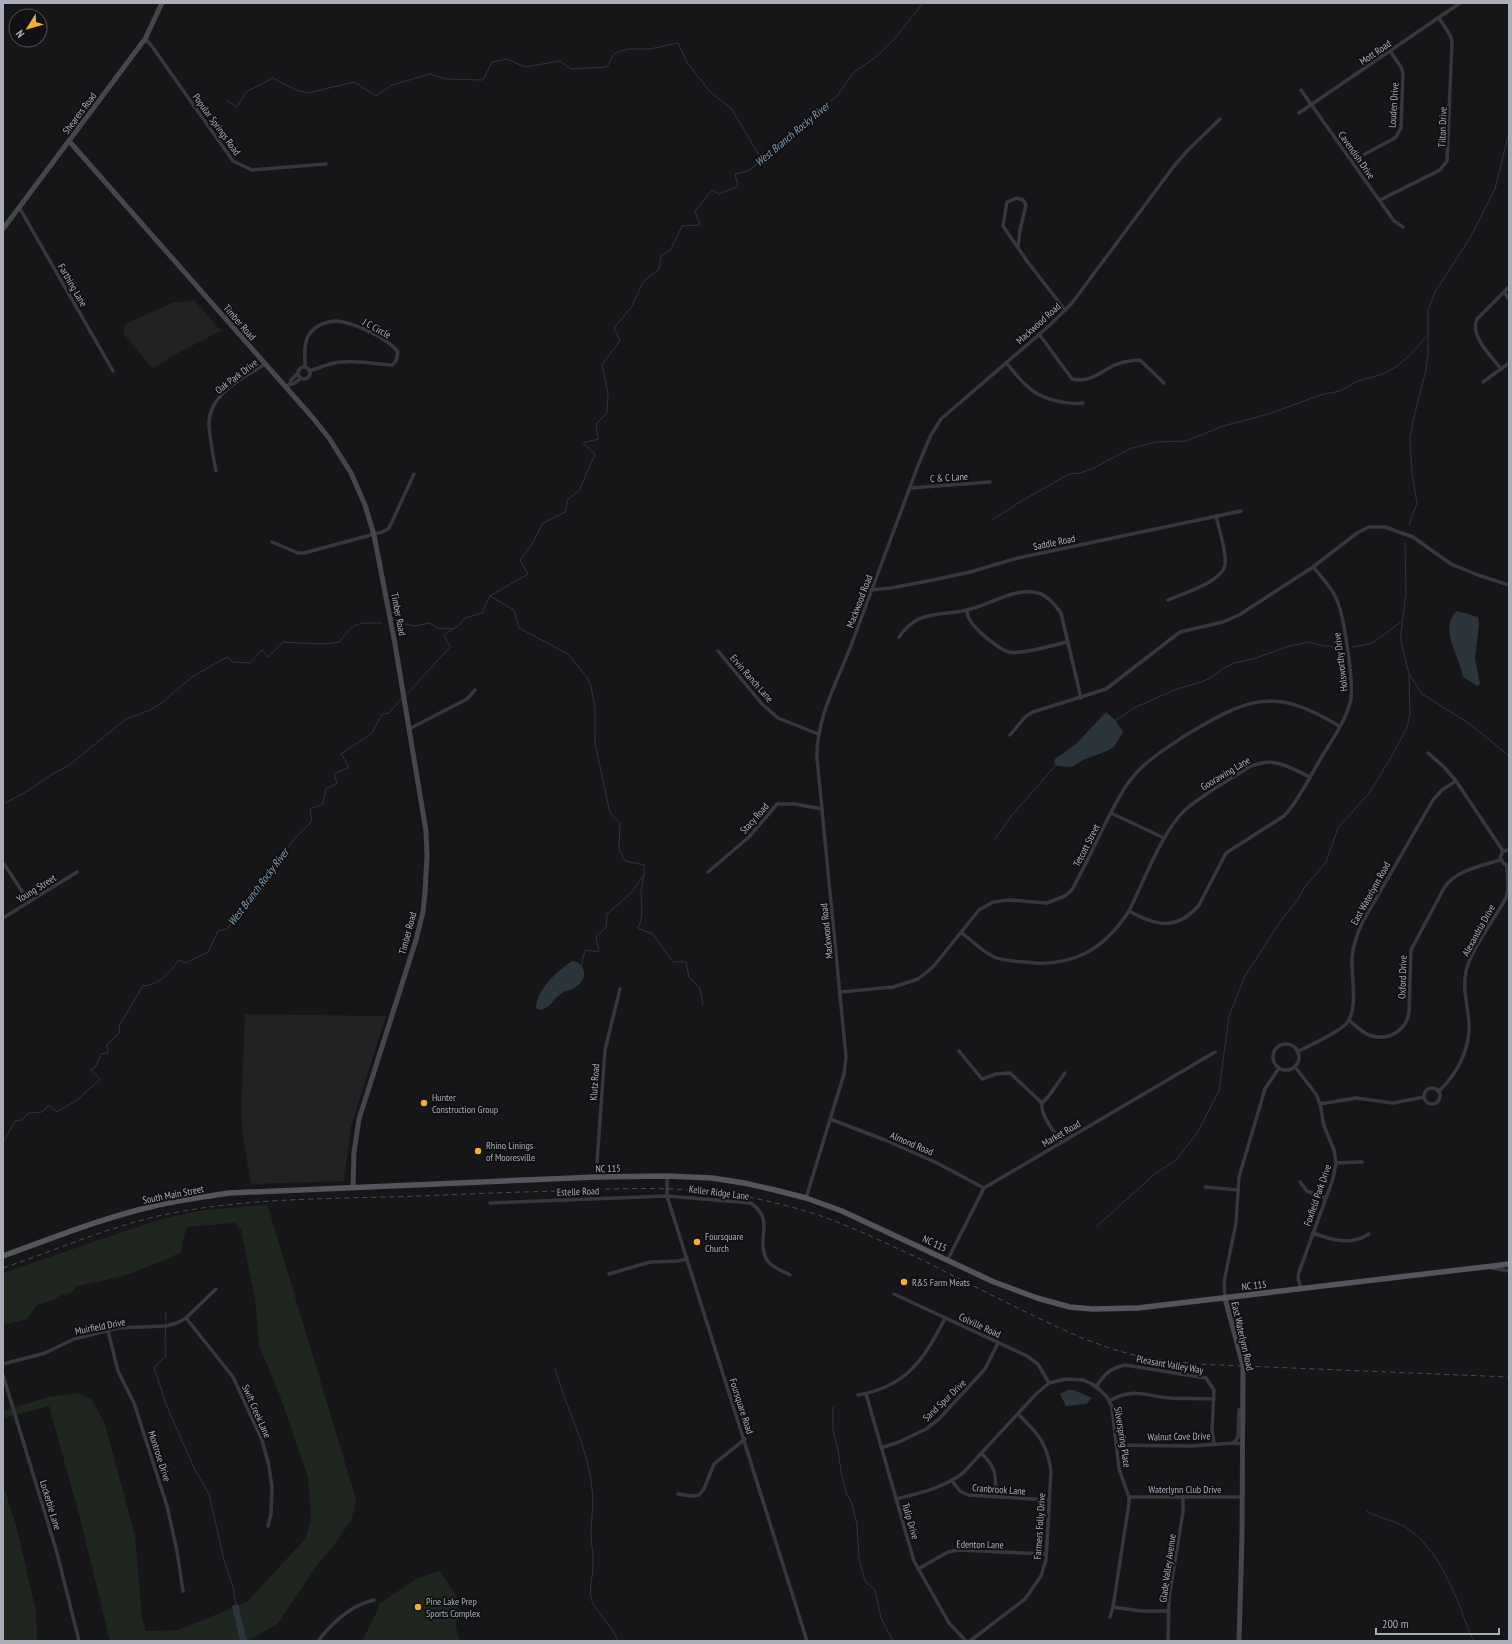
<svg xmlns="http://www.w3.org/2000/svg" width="1512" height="1644" font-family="'PT Sans Narrow',sans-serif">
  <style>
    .built { fill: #222225 }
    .green { fill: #1e261f }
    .water { fill: #2c353c }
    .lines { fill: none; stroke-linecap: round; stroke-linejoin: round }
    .stream { stroke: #2c353c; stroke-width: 1 }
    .street { stroke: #37383d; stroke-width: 3.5 }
    .secondary { stroke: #45474d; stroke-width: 5 }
    .primary { stroke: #53555c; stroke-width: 5.5 }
    .rail { stroke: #4a4c52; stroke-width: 1; stroke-dasharray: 5 4; stroke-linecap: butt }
    .poi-dot { fill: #f2b134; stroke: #111113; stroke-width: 1.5 }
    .labels { text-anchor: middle; stroke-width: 4; stroke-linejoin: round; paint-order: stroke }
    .street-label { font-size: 10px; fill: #a8adb8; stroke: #111113 }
    .poi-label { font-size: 10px; fill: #a8adb8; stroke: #111113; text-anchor: start }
    .water-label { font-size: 11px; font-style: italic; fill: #7f9bb3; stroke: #111113 }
  </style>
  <rect width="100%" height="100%" fill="#161618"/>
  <g class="built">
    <polygon points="194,300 221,331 170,357 153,369 123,333 125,324 172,303"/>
    <polygon points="245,1014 386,1016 351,1126 344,1181 251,1184 243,1137 241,1112"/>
  </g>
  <g class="green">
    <polygon points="265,1205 268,1207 356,1499 352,1519 334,1545 318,1564 278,1623 248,1641 110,1641 80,1518 49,1406 3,1418 3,1411 49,1397 79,1393 92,1400 105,1424 135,1536 142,1618 146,1631 178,1630 247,1602 306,1538 311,1518 308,1477 280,1396 259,1345 255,1298 241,1230 235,1223 187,1227 183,1240 181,1252 163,1261 120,1277 77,1286 71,1293 59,1296 54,1300 37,1305 27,1319 3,1325 3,1273 131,1229 165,1218 204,1210"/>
    <polygon points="3,1485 16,1525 36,1611 37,1641 3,1641"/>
    <polygon points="440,1571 458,1599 456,1627 460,1641 362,1641 377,1611 379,1604 418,1578"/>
  </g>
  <g class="water">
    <path d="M1457,611l21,6 1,7 -4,35 5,25 -3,2 -14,-9c-3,-20 -25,-49 -6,-66z"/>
    <polygon points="1106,712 1115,720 1123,732 1114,747 1107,751 1083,760 1072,767 1057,766 1054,763 1055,759 1076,744"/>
    <path d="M572,961c4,0 8,2 10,6 6,9 -1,18 -10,22 -4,2 -7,1 -11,5 -8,5 -12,16 -22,16l-3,-2c1,-20 22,-37 36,-47z"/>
    <polygon points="1068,1390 1074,1390 1092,1398 1086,1404 1066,1406 1060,1394"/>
    <polygon points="238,1604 247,1641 240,1641 232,1606"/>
  </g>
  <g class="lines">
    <g class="stream">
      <polyline points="226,100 237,107 246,92 273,78 296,90 308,93 354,82 376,96 392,85 430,74 446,79 483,80 492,62 507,59 525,67 560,61 571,69 607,67 614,54 627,49 650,49 678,43 687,62 710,92 731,108 762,160"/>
      <polyline points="992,520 1023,500 1069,474 1080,473 1094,468 1129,449 1156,442 1186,441 1223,426 1269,414 1320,395 1340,391 1358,381 1383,374 1396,367 1409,356 1428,335"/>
      <polyline points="1409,525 1417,503 1412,473 1410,439 1413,421 1426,370 1428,354 1428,310 1435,292 1470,238 1495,189 1509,133"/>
      <path d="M490,596l24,14 5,18 49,26 19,23 4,10 4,21v35l15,70 10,10 -1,26 6,12 19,4c1,10 -2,18 -3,28 0,14 3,22 -3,35l15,6 20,28h13l3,15 11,11 3,18"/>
      <polyline points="400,623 415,626 430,623 437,628 453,629"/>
      <polyline points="1352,647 1369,644 1375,641 1401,622"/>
      <polyline points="1410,675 1422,694 1470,724 1509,756"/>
      <polyline points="407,694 450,647 444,635 459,625 465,618 482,613 490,596 528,574 520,560 532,544 543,523 565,512 568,499 579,491 595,454 583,443 598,439 596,424 607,413 608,394 602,364 620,341 614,328 632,306 643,282 659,269 661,256 671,249 682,226 700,225 695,211 712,190 719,194 738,186 735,174 748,171 762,160 802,124 837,96 853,73 877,56 895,38 923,3"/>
      <polyline points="1115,721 1134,708 1174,690 1204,681 1212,677 1224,668 1234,663 1256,658 1289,646 1309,642 1324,646 1340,647"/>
      <path d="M3,804l21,-11 30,-20 14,-7 58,-47 24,-9 10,-6 32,-27 35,-20 6,5 17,1 12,-13 6,7 15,-15 40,2 16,-2c17,-21 17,-19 43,-19"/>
      <polyline points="995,839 1012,815 1056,765"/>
      <polyline points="581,966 585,950 599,952 596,937 606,927 607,914 631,893 644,875"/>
      <path d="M3,1143l12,-22 7,-1 6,-7 14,-1 7,-7 8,7 20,-12 23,-21 -9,-9 5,-4 5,-12 7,-1 -1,-8 12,-12 1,-9 23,-38c17,-1 26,-13 36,-26l6,3 23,-11 10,-21 9,-2 18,-26 50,-65 17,-17 -2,-12 13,-5 3,-15 11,-6 -3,-9 15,-7 -8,-13 31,-21 10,-19 7,-1 12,-14"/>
      <polyline points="3,1156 3,1158"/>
      <polyline points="1096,1227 1156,1173 1176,1160 1197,1133 1219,1091 1229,1016 1245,976 1282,919 1298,899 1304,888 1326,862 1338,828 1370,792 1393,754 1407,727 1410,714 1409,674 1401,642 1401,633 1406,593 1405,543"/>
      <path d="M166,1312c0,13 -2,33 0,44l-12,11 12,37 16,37 14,31 13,22 15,66 9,27 3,19"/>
      <path d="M555,1368c11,41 33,78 37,121 2,16 -1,31 -1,46 0,10 3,20 2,30 0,12 -4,22 -2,33 2,11 22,28 27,43"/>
      <polyline points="833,1407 833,1430 838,1450 841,1471 846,1492 852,1504 857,1525 859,1559 865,1581 875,1590 881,1618 893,1641"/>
      <path d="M1367,1511c14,9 31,9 44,20 24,18 36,46 48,73 5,12 8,26 15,37"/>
    </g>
    <g class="street">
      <polyline points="145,39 151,45 233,161 252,170 326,164"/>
      <polyline points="1301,90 1394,221 1403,227"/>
      <polyline points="1299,113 1460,3"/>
      <polyline points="1352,161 1393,139 1396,137 1401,128 1403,73 1401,67 1390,51"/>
      <polyline points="1380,200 1440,170 1447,161 1452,41 1450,35 1439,18"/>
      <polyline points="19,207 113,371"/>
      <polyline points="1018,248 1020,230 1026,205 1023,200 1017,198 1007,202 1003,226 1027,261 1065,310"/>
      <polyline points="1504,292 1509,299"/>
      <path d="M1039,334l33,45c18,4 28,-7 43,-14 8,-3 16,-5 25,-5l24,23"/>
      <path d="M1006,363c7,7 13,16 21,23 13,13 38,19 56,17"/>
      <circle cx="304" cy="373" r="6"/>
      <path d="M305,367c0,-12 -2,-26 6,-35 6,-7 16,-11 25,-11 17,1 52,17 62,31l-2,9 -4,4c-18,-1 -45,-6 -62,-1 -7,2 -14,5 -21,7"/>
      <path d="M1501,369c-10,-13 -32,-34 -24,-50l32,-32"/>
      <polyline points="1483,382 1509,363"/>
      <polyline points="290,384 293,384 300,379"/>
      <polyline points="286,387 290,384 291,380 297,374"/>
      <path d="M216,471c-3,-15 -6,-31 -7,-46 -1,-31 34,-47 56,-61"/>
      <polyline points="910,488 990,482"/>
      <polyline points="272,542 298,553 304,553 382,532 388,529 391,524 414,474"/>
      <polyline points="871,590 891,588 933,580 970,572 1018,558 1241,511"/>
      <path d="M1168,600c14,-6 54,-18 57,-35 2,-14 -6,-35 -9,-49"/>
      <path d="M967,610c0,10 8,17 14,23 8,7 18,16 28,19 12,3 44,-7 58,-10"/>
      <path d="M899,637c5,-7 11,-14 20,-18 14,-7 33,-5 48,-9 24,-5 46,-23 71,-17 10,3 17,12 23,20l20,85"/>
      <polyline points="718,651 762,704 778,718 818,734"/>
      <polyline points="409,729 467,699 475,690"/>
      <polyline points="1010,735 1025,717 1033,712 1106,689 1180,632 1223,622 1239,615 1313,567 1357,533 1369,527 1385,527 1413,537 1451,564 1478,575 1509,585"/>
      <polyline points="1428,753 1444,767 1456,781 1503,851"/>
      <path d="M1310,777c-23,-11 -36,-21 -61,-10 -21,14 -45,26 -64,43 -22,20 -42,73 -56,101 27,15 48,20 70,-6l27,-52 58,-37c14,-15 23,-34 33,-51 11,-20 27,-40 33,-62 5,-16 -6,-89 -14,-105 -5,-11 -15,-22 -23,-31"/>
      <polyline points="1111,813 1164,838"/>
      <polyline points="4,864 29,902"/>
      <polyline points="1509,865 1504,864 1500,857 1503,851 1509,850"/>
      <polyline points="708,872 749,837 777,804 795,804 822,809"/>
      <polyline points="3,918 77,872"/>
      <path d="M962,933c10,8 20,18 32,24 9,4 20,4 30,5 47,6 79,-11 105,-51"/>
      <path d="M841,992l52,-5 25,-8 15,-12 46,-57 14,-8 17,-2 37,3 18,-7 7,-6c11,-21 21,-41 31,-62 8,-15 15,-31 25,-45 15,-21 37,-34 58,-48 62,-37 88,-49 153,-9"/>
      <path d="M1349,1020c7,6 14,14 23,16 18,5 35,-7 37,-24l2,-62 33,-62c12,-18 37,-22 56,-28"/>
      <circle cx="1286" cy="1057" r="13"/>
      <path d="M959,1051l23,28 14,-5 14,-1 32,30c-2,12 13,29 19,40"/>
      <path d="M1297,1052c13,-7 39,-18 49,-28 13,-14 5,-47 6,-66 1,-13 5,-24 10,-35l71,-123 9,-10 14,-9"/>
      <polyline points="1295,1067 1316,1094 1320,1104 1324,1126 1334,1150 1336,1163 1333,1179 1299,1272 1298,1278 1301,1289"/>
      <circle cx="1432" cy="1096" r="8"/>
      <path d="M1439,1091c21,-20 34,-48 29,-77 -2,-15 -5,-28 -2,-43 6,-24 28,-51 40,-73l2,-9 -1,-24"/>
      <polyline points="1042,1103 1048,1097 1065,1073"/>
      <polyline points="1320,1104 1356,1098 1393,1103 1424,1097"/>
      <polyline points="830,1119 885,1140 937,1163 984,1188"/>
      <polyline points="1336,1163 1362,1162"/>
      <polyline points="667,1176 667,1196 807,1641"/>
      <polyline points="596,1177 605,1050 620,989"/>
      <polyline points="1300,1182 1307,1191 1325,1198"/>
      <polyline points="1205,1187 1238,1190"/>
      <path d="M806,1198l38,-124 2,-17 -29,-299c-1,-41 21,-77 35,-115 22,-60 45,-120 67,-180l12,-28 10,-16 109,-94 22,-22 102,-137 15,-17 31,-30"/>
      <path d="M490,1203l177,-7 84,7c24,18 6,33 14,53 3,10 16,14 25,19"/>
      <path d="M1313,1233c18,7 38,13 56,1"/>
      <polyline points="948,1259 984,1188 1215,1052"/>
      <polyline points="1492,1268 1509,1271"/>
      <polyline points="609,1274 650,1262 678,1261 687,1259"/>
      <polyline points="894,1294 1027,1356 1038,1364 1049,1383"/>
      <polyline points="1225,1298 1224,1282 1236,1223 1239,1177 1265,1089 1279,1068"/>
      <polyline points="186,1318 233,1377 262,1440 269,1466 272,1488 271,1514 268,1526"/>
      <polyline points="108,1331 118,1371 134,1403 167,1506 177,1551 183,1591"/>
      <polyline points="3,1364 45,1353 74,1339 118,1328 166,1326 177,1323 186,1318 216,1289"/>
      <polyline points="3,1375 57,1553 79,1641"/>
      <path d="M1096,1387c8,-12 14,-19 29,-22l81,13 8,12 -2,41 2,13"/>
      <polyline points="866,1394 914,1561 949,1623 966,1641"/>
      <path d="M858,1395c48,-8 67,-36 87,-77"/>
      <path d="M1109,1401c24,-14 35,-5 61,-3 14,1 29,0 44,1"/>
      <polyline points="1234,1443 1238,1437 1239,1410 1243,1407"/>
      <polyline points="1116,1445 1190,1446 1234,1443 1242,1444"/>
      <polyline points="881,1448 899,1442 926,1429 939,1419 985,1369 998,1343"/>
      <path d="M981,1453c17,16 14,22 15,44"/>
      <polyline points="952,1481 960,1491 968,1495 1049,1500"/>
      <polyline points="678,1494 691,1496 699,1495 704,1489 714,1464 745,1439"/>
      <polyline points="1129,1497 1242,1497"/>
      <path d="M896,1499c24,-6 47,-11 67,-26l73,-79 13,-11 17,-4 17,1 9,4 8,6 7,7 5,10 7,62 10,28v6l-16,104 -3,10"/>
      <polyline points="918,1569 948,1552 958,1550 1046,1554"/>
      <polyline points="1113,1607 1141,1611 1169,1611"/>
      <path d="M318,1641c14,-18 33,-36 56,-41"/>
      <path d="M970,1641l55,-42 16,-23 5,-16 5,-89c-4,-29 -14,-38 -33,-57"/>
      <polyline points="1168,1641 1169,1597 1183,1512 1183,1497"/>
    </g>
    <g class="secondary">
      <polyline points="69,141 313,418 329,438 351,473 365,505 374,535 395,644 426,831 427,856 425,892 423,912 416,940 359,1119 354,1152 353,1187"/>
      <polyline points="3,229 145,39 162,3"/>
      <polyline points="1225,1298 1243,1366 1242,1537 1239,1641"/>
    </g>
    <path class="primary" d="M3,1256c50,-18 99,-38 151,-50 24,-6 50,-9 75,-13l367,-16 71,-1 45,2 32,5 31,7 31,8 36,13 152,71 43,16 33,9 22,2 46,-1 371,-44"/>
    <path class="rail" d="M3,1268c53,-18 105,-41 160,-53 84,-18 172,-16 258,-19 46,-2 93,-4 140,-5 83,-4 153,-6 234,17 44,12 84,32 125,51 54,27 107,55 162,79l30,11 29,8 55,7 313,13"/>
  </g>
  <g class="poi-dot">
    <circle cx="424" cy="1103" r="4"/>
    <circle cx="478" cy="1151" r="4"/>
    <circle cx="697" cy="1242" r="4"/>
    <circle cx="904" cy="1282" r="4"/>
    <circle cx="418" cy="1607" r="4"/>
  </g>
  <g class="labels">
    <g class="street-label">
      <text transform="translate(1375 52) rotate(-34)" y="4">Mott Road</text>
      <text transform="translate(1393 105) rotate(-86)" y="4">Louden Drive</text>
      <text transform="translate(79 113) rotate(-53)" y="4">Shearers Road</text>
      <text transform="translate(217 124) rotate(54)" y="4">Popular Springs Road</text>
      <text transform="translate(1442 127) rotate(-88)" y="4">Tilton Drive</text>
      <text transform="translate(1357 155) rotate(55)" y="4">Cavendish Drive</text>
      <text transform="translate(73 285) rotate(60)" y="4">Farthing Lane</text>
      <text transform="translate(240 322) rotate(49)" y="4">Timber Road</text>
      <text transform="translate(1038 323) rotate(-42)" y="4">Mackwood Road</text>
      <text transform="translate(377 328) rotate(29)" y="4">J C Circle</text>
      <text transform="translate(236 376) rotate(-37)" y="4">Oak Park Drive</text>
      <text transform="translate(949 477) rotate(-4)" y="4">C &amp; C Lane</text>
      <text transform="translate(1054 542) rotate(-12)" y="4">Saddle Road</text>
      <text transform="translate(859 601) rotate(-69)" y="4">Mackwood Road</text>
      <text transform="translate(399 614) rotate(79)" y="4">Timber Road</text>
      <text transform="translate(1340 662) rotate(-97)" y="4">Holsworthy Drive</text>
      <text transform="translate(752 678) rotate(49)" y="4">Ervin Ranch Lane</text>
      <text transform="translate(1225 773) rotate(-31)" y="4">Goorawing Lane</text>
      <text transform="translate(754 818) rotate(-48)" y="4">Stacy Road</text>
      <text transform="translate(1086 845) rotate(-63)" y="4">Tetcott Street</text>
      <text transform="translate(36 888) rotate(-32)" y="4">Young Street</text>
      <text transform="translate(1370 893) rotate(-61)" y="4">East Waterlynn Road</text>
      <text transform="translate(1478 930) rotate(-61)" y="4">Alexandria Drive</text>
      <text transform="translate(826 931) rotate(-96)" y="4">Mackwood Road</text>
      <text transform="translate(407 933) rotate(-75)" y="4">Timber Road</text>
      <text transform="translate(1402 977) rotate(-88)" y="4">Oxford Drive</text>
      <text transform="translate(594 1082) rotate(-86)" y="4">Klutz Road</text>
      <text transform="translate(1061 1133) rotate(-30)" y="4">Market Road</text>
      <text transform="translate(912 1143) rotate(23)" y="4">Almond Road</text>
      <text transform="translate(608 1168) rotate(-1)" y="4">NC 115</text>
      <text transform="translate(578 1191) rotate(-2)" y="4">Estelle Road</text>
      <text transform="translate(719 1192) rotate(7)" y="4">Keller Ridge Lane</text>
      <text transform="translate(173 1194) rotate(-11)" y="4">South Main Street</text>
      <text transform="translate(1317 1195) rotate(-71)" y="4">Foxfield Park Drive</text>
      <text transform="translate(935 1243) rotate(25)" y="4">NC 115</text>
      <text transform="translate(1254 1285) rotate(-7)" y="4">NC 115</text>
      <text transform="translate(980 1325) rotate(25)" y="4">Colville Road</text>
      <text transform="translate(100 1326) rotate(-11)" y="4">Muirfield Drive</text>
      <text transform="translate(1243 1336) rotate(77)" y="4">East Waterlynn Road</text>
      <text transform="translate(1170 1364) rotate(10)" y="4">Pleasant Valley Way</text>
      <text transform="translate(944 1400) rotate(-44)" y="4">Sand Spur Drive</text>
      <text transform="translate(742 1406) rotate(72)" y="4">Foursquare Road</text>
      <text transform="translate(257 1411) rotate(66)" y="4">Swift Creek Lane</text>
      <text transform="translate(1179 1436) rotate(-1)" y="4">Walnut Cove Drive</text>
      <text transform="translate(1123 1437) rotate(81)" y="4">Silverspring Place</text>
      <text transform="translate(160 1456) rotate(72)" y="4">Montrose Drive</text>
      <text transform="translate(999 1489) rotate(4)" y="4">Cranbrook Lane</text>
      <text x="1185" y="1493">Waterlynn Club Drive</text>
      <text transform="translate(51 1505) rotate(73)" y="4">Lockerbie Lane</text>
      <text transform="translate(911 1521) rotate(74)" y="4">Tulip Drive</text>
      <text transform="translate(1039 1526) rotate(-86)" y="4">Farmers Folly Drive</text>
      <text transform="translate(980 1544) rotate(1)" y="4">Edenton Lane</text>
      <text transform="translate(1167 1568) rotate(-82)" y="4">Glade Valley Avenue</text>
    </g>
    <g class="poi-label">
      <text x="432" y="1101">Hunter<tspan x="432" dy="12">Construction Group</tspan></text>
      <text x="486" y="1149">Rhino Linings<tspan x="486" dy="12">of Mooresville</tspan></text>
      <text x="705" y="1240">Foursquare<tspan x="705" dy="12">Church</tspan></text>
      <text x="912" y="1286">R&amp;S Farm Meats</text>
      <text x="426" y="1605">Pine Lake Prep<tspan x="426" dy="12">Sports Complex</tspan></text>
    </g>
    <g class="water-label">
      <text transform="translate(792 134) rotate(-40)" y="4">West Branch Rocky River</text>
      <text transform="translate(258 887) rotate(-53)" y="4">West Branch Rocky River</text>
    </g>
  </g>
  <rect width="1512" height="1644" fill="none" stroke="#a8adb8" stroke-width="8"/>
  <g transform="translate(28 28) rotate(233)"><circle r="19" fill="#111113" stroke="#4d4f55"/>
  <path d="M0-3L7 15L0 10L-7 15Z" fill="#f2b134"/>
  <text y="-6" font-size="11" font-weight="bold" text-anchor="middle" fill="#a8adb8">N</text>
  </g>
  <path d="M1376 1628v6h123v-6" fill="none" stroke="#a8adb8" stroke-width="2"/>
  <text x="1382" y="1628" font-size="12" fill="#a8adb8" stroke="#111113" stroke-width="3" paint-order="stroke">200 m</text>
</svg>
